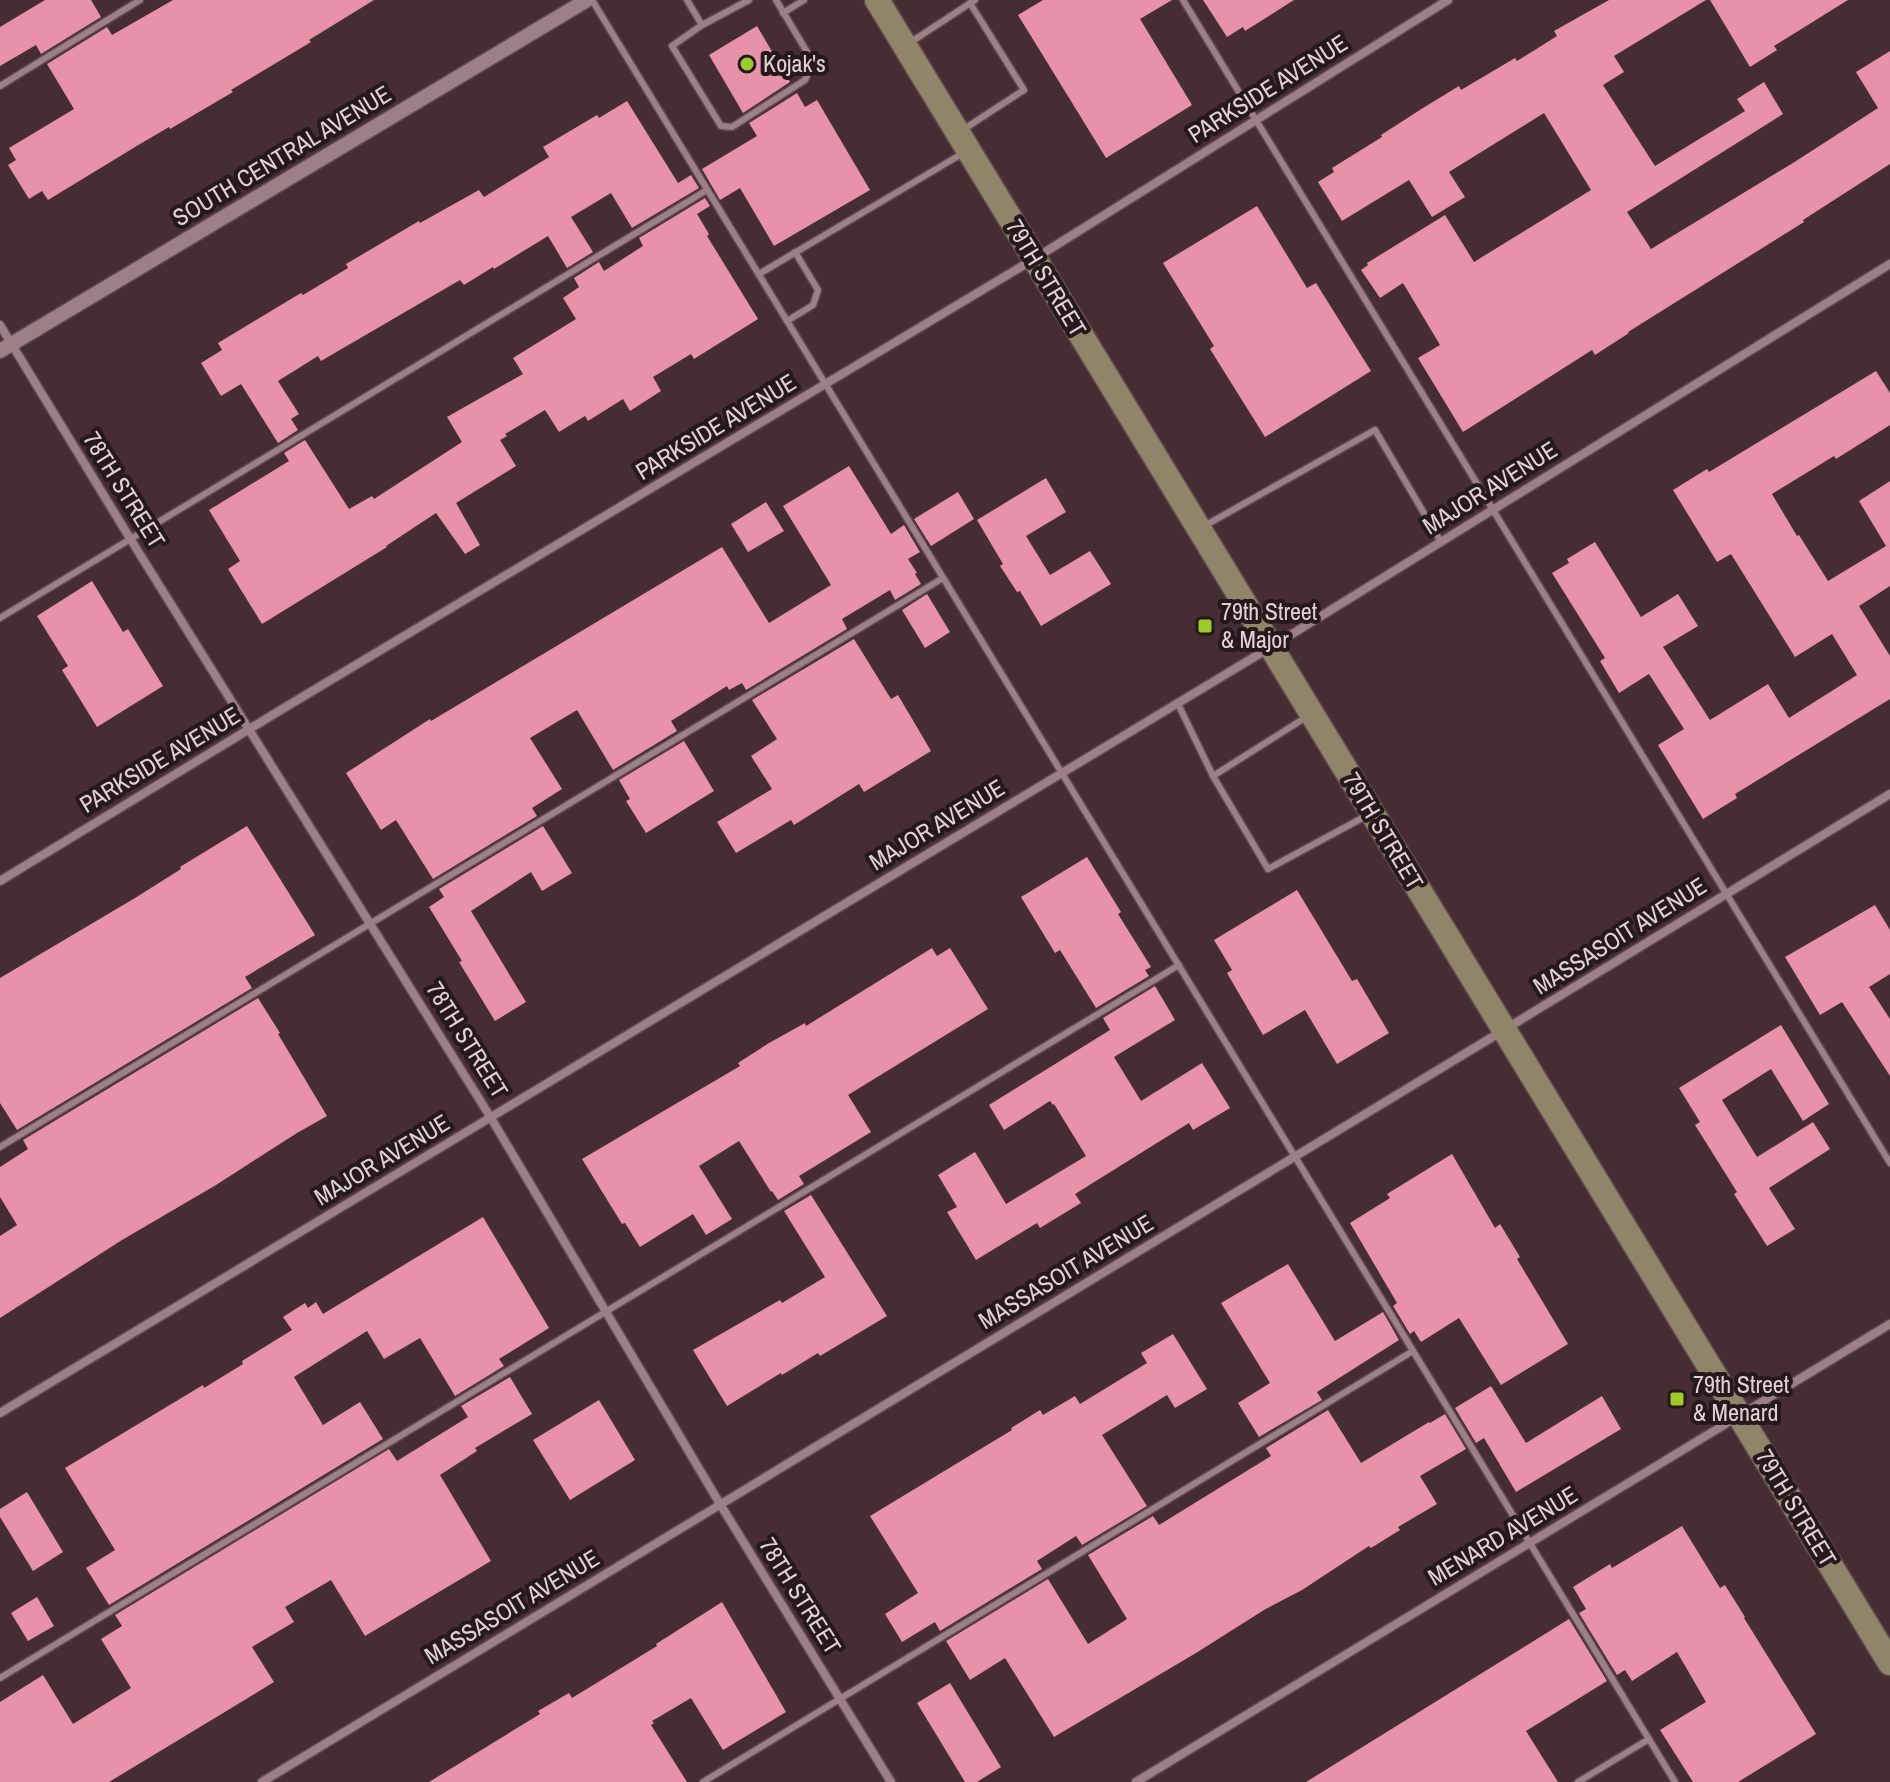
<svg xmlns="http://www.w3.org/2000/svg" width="1890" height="1782" font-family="'Archivo Narrow',sans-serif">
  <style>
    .building { fill: #e792a9 }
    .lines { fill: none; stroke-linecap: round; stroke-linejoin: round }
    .service-casing { stroke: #5f4a4f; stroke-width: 9 }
    .minor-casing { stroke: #5f4a4f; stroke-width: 11 }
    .tertiary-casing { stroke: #5f4a4f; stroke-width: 17 }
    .secondary-casing { stroke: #5f4a4f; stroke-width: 27 }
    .service { stroke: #9d7f86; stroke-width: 6 }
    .minor { stroke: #9d7f86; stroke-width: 8 }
    .tertiary { stroke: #9d7f86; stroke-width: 14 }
    .secondary { stroke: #908469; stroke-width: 24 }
    .poi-dot { fill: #9fca2c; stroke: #25191c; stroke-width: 3 }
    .labels { text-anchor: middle; stroke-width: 8; stroke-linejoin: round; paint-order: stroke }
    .poi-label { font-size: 24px; fill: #e1d1d5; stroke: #25191c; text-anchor: start }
    .street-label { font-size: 24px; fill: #e1d1d5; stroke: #25191c }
  </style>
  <rect width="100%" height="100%" fill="#462d34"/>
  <g class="building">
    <polygon points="45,0 91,0 101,17 41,54 36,45 0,66 0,27"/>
    <polygon points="173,0 374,0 309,40 311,42 231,90 233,92 170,129 169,127 140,144 48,200 42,191 29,199 8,165 16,160 9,148 74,109 47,64 107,27 112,35"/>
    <polygon points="1043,0 1172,0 1140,19 1192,105 1106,158 1018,15"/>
    <polygon points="1203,0 1294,0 1245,31 1243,27 1227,37"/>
    <polygon points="1609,0 1706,0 1614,56 1624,72 1603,85 1655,166 1745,111 1737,99 1764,82 1783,114 1627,212 1651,249 1793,163 1878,108 1856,72 1890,51 1890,164 1803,220 1804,222 1628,332 1629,333 1595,355 1592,350 1463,432 1418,358 1440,345 1403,283 1380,298 1361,270 1368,265 1367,263 1445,215 1474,262 1591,190 1544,113 1449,172 1465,197 1432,217 1409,180 1342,221 1318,182 1334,172 1332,168 1382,137 1381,135 1423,108 1459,86 1461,90 1515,58 1517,61 1557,36 1554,31"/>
    <polygon points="1710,0 1848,0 1774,46 1777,50 1750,67"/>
    <polygon points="757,26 790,82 743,113 709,55"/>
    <polygon points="797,93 805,107 817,100 870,190 774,246 740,188 720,200 702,169 757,136 749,123"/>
    <polygon points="627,101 678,183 691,175 699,188 632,228 611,193 571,217 593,252 567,268 548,236 494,269 493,267 464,285 460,280 321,361 318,356 278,381 299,414 291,419 298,430 278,443 241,384 221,396 201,363 222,350 218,343 301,293 303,295 348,268 346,264 419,221 420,223 479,190 484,197 549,157 543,147 597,115 599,118"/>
    <polygon points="705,198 710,206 697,214 709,234 707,236 758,319 694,359 691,354 653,377 661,391 630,411 623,399 588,421 585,416 559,432 545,410 505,434 507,436 500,440 516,466 456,503 480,545 465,554 436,513 386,546 387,547 262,624 228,569 240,561 209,510 289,461 284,453 305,440 349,509 372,496 374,499 462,442 447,417 523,374 513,358 576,319 563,298 579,287 574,278 599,262 604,271 643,246 639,238"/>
    <polygon points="1257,206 1307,288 1316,283 1371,371 1265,437 1210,349 1214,346 1163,263"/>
    <polygon points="1876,371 1890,393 1890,425 1836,459 1834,456 1772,494 1797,536 1799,535 1828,581 1886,546 1859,501 1890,481 1890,586 1859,606 1890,656 1890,699 1735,794 1737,798 1703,819 1658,745 1684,729 1649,674 1619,693 1600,661 1605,658 1552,573 1569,563 1567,559 1595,542 1641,617 1678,594 1698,626 1663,647 1710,720 1768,684 1789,718 1857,675 1832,634 1795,657 1731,554 1717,562 1673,490 1707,469 1709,472"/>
    <polygon points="849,466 891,534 904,525 920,552 908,559 917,573 915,574 921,584 895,600 890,590 842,619 847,629 746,690 742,683 729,690 727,686 671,721 677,731 613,770 577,710 530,738 562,789 532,808 537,816 433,879 396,820 381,830 346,773 430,719 431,721 722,547 769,623 831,585 783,506"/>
    <polygon points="1046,478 1066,512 1026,536 1050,575 1090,551 1111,584 1041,626 1020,591 1017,592 1000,566 1003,564 977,520"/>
    <polygon points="958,492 974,519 931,546 914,519"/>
    <polygon points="766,502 784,531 748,552 731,524"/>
    <polygon points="92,581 123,632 128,629 163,686 97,727 62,670 68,666 37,616"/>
    <polygon points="927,594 950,632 925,648 902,610"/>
    <polygon points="854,639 891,699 898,695 931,751 864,792 859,784 794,825 791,820 736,853 717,822 772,789 751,756 777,739 752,700"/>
    <polygon points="684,741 714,791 646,833 626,801 630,799 619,780"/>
    <polygon points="247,826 315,935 245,977 252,988 17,1130 0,1103 0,978 135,898 181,869 180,867"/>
    <polygon points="543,826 572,873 542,891 531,872 471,911 526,1002 495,1021 459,962 462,961 429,907 444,897 439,889"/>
    <polygon points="1087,857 1121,912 1118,914 1151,967 1145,970 1149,976 1096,1008 1060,950 1055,953 1021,897"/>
    <polygon points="1297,890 1352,981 1357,979 1389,1033 1337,1064 1305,1010 1263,1035 1227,973 1232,970 1214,940"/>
    <polygon points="1875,905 1890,930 1890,974 1869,987 1890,1019 1890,1076 1842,1002 1820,1015 1785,957"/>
    <polygon points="932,948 937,956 950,948 988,1009 848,1095 871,1132 799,1176 804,1184 778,1200 772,1191 771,1192 739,1141 699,1166 732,1219 706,1235 693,1214 640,1247 625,1223 622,1224 582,1159 740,1066 738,1063 769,1043 805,1023 806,1026"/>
    <polygon points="1155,986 1175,1020 1114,1057 1141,1101 1202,1063 1230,1108 1193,1130 1189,1123 1075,1194 1081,1203 1040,1228 1037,1223 976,1260 947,1212 957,1207 938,1175 975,1152 1006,1204 1086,1156 1054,1104 1053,1105 1050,1101 1004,1130 989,1105 1110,1030 1103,1018"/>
    <polygon points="258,998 280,1033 278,1034 327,1116 297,1133 216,1185 122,1240 0,1318 0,1236 17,1225 0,1197 0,1167 28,1149 23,1140"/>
    <polygon points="1781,1025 1829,1104 1803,1121 1771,1069 1722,1100 1757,1157 1813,1122 1830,1149 1769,1188 1795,1229 1767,1246 1734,1194 1737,1192 1695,1125 1700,1122 1679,1088"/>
    <polygon points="1452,1154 1495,1228 1500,1224 1520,1257 1517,1259 1568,1344 1501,1385 1459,1318 1421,1342 1414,1331 1410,1334 1393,1306 1397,1303 1350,1223 1390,1198 1387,1194"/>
    <polygon points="811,1195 887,1316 820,1356 818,1353 782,1375 781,1373 727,1406 693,1350 780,1300 782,1303 825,1277 784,1211"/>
    <polygon points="483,1217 549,1328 499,1359 504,1366 455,1396 420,1338 384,1359 367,1331 294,1377 323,1425 360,1402 383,1439 109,1605 86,1568 115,1550 65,1468 203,1385 204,1388 243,1364 242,1361 292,1330 283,1317 305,1303 308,1308 316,1302 323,1314"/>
    <polygon points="1288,1264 1335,1341 1383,1312 1399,1340 1317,1392 1322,1400 1259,1437 1238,1403 1270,1383 1221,1303"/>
    <polygon points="1173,1334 1207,1389 1175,1408 1167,1395 1102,1435 1147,1506 1082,1545 1076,1536 1037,1561 1042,1569 940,1631 935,1622 902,1642 885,1614 918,1593 870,1516 1012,1430 1011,1428 1040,1410 1043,1415 1075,1396 1080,1404 1147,1363 1141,1353"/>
    <polygon points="510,1377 532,1414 475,1448 477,1451 440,1475 491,1561 365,1636 331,1580 285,1607 294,1622 252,1647 274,1682 243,1701 109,1782 0,1782 0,1702 43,1675 73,1724 131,1688 101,1639 122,1626 115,1615 389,1449 397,1461 468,1417 461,1406"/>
    <polygon points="1491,1386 1526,1443 1602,1396 1621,1429 1516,1492 1484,1438 1476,1443 1455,1408"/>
    <polygon points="599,1400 635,1460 570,1500 533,1440"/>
    <polygon points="1328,1410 1361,1463 1429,1422 1430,1423 1445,1414 1466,1449 1420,1476 1437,1504 1398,1527 1400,1530 1371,1548 1369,1546 1302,1590 1264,1610 1196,1653 1054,1737 1005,1658 970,1680 946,1641 1048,1579 1088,1644 1127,1619 1088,1555 1153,1516 1159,1525 1271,1456 1266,1448"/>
    <polygon points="27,1492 63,1552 33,1571 0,1517 0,1509"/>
    <polygon points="1682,1526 1720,1588 1725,1585 1745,1617 1744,1618 1816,1734 1738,1782 1693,1782 1660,1730 1706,1702 1677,1652 1632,1681 1625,1670 1617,1675 1579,1613 1586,1609 1573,1587 1610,1564 1612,1568"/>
    <polygon points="37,1597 54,1626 28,1641 11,1613"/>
    <polygon points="722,1602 786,1712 723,1750 691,1698 652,1721 654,1723 651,1725 687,1782 429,1782 540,1714 538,1711 569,1693 572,1698 657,1646 656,1644"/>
    <polygon points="1569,1619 1607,1681 1526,1731 1558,1782 1306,1782"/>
    <polygon points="950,1683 1001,1767 977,1782 965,1782 917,1703"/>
  </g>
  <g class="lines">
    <g class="service-casing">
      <g id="service">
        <polyline points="592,0 1675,1782"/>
        <polyline points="687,0 702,25"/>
        <polyline points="749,0 702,25 672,46 721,126 732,127 805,80 813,62 776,0"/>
        <polyline points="1183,0 1890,1163"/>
        <polyline points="783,13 804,0"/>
        <polyline points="911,42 975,0"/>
        <polyline points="0,86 140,0"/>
        <polyline points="964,129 1024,90 970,3"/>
        <polyline points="759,274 965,152"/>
        <polyline points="787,321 813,305 818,290 795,252"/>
        <polyline points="1206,525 1375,430 1441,542"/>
        <polyline points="0,618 707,190"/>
        <polyline points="1178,704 1213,776 1268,869 1366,816"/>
        <polyline points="1213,776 1308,716"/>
        <polyline points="0,1147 943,578"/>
        <polyline points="0,1678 1179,965"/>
        <polyline points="703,1782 1413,1351"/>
        <polyline points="1578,1782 1649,1739"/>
      </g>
    </g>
    <g class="minor-casing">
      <g id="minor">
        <polyline points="0,325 131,540 491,1118 720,1504 891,1782"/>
        <polyline points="0,881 284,708 1034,259 1448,0"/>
        <polyline points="0,1413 1271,647 1890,264"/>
        <polyline points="262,1782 1504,1030 1890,794"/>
        <polyline points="1136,1782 1890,1324"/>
      </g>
    </g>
    <g class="tertiary-casing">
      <polyline id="tertiary" points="0,351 587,0"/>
    </g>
    <g class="secondary-casing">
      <polyline id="secondary" points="877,0 1890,1663"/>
    </g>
    <use href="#service" class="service"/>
    <use href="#minor" class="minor"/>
    <use href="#tertiary" class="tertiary"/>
    <use href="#secondary" class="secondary"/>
  </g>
  <g class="poi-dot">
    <circle cx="747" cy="64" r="8"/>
    <rect x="1197" y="618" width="16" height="16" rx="4"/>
    <rect x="1669" y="1391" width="16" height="16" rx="4"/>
  </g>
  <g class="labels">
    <g class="poi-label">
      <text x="763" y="72">Kojak's</text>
      <text x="1221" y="620">79th Street<tspan x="1221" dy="28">&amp; Major</tspan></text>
      <text x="1693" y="1393">79th Street<tspan x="1693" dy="28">&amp; Menard</tspan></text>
    </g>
    <g class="street-label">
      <text transform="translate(1268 89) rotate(-32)" y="8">PARKSIDE AVENUE</text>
      <text transform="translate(282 156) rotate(-31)" y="8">SOUTH CENTRAL AVENUE</text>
      <text transform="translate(1046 278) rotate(59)" y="8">79TH STREET</text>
      <text transform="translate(716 427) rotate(-31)" y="8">PARKSIDE AVENUE</text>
      <text transform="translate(1490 488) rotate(-32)" y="8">MAJOR AVENUE</text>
      <text transform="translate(124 490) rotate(58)" y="8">78TH STREET</text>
      <text transform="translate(160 760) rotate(-31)" y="8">PARKSIDE AVENUE</text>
      <text transform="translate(937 825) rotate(-31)" y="8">MAJOR AVENUE</text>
      <text transform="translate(1383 831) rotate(59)" y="8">79TH STREET</text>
      <text transform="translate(1620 936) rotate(-32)" y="8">MASSASOIT AVENUE</text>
      <text transform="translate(467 1040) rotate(58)" y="8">78TH STREET</text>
      <text transform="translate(382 1160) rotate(-31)" y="8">MAJOR AVENUE</text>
      <text transform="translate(1066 1272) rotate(-31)" y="8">MASSASOIT AVENUE</text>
      <text transform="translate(1796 1508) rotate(59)" y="8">79TH STREET</text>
      <text transform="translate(1503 1536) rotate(-31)" y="8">MENARD AVENUE</text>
      <text transform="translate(800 1596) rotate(58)" y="8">78TH STREET</text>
      <text transform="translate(512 1607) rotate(-31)" y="8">MASSASOIT AVENUE</text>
    </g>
  </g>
</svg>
